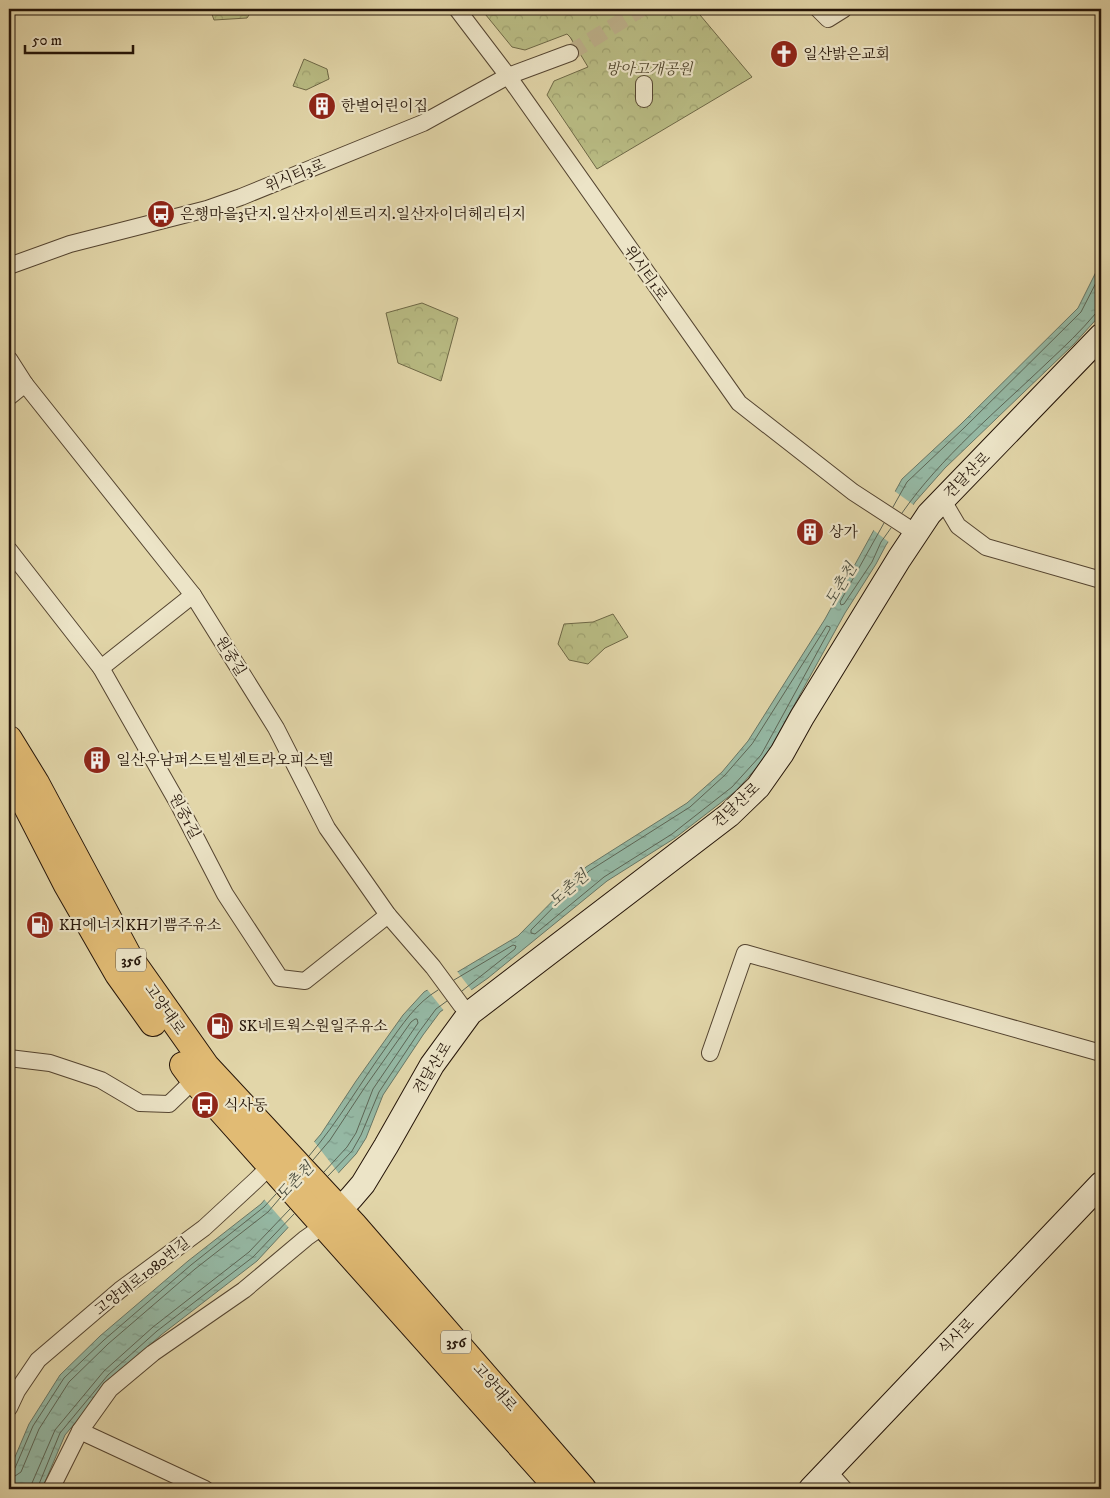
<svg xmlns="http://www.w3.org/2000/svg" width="1110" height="1498" font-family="'IM FELL DW Pica','Noto Serif KR',serif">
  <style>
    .park { fill: url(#park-crowns); stroke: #6e6846 }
    .water { fill: url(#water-ripples); stroke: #687766 }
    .pier { fill: #e2d6a9 }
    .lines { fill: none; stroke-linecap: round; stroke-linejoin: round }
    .shore { stroke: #5c6656; stroke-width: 1 }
    .street-tunnel { stroke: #bcaf89; stroke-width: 16; stroke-dasharray: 16 8; stroke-linecap: butt }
    .street-casing { stroke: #544430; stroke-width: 18 }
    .secondary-casing { stroke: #241408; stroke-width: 26 }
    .primary-casing { stroke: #241408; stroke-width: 28 }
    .street { stroke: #ece4c7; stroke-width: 16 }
    .secondary { stroke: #ece4c7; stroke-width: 24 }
    .primary { stroke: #e1bb74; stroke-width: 26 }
    .labels { text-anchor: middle; stroke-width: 4.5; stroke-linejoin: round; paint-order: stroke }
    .shield { fill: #ece4c7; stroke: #605241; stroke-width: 1 }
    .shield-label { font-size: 14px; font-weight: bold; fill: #241408 }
    .poi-label { font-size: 15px; fill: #241408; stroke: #ece4c7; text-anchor: start }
    .park-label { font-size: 15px; font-style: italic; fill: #51462d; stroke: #ece4c7 }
    .street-label { font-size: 15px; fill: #241408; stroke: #ece4c7 }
    .water-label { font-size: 16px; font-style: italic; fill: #4c4e3f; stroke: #ece4c7 }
  </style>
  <defs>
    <pattern id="park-crowns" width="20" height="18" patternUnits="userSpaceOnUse" patternTransform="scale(1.25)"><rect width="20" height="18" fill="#b9bc84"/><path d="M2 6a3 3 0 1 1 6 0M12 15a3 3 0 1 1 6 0" fill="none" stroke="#9fa170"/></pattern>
    <pattern id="water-ripples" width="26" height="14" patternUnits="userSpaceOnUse" patternTransform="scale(1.25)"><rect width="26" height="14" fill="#95b9a5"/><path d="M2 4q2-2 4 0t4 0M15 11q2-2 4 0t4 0" fill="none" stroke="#809e8d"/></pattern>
  </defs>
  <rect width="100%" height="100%" fill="#e2d6a9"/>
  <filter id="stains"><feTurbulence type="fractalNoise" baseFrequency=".004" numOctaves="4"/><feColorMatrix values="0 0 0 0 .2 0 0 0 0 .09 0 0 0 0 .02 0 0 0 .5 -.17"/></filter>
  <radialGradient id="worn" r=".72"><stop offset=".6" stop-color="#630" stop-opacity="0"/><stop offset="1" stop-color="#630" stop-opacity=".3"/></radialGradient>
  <g class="park">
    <polygon points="210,9 253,9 247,18 214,20"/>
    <polygon points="481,9 695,9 752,77 597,169 547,95 554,81 588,67 570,37 567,34 525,50 512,47"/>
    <polygon points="304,59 327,69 329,79 306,90 293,86"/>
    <polygon points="422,303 458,318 441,381 398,363 386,313"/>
    <polygon points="613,614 628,637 605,648 588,664 569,660 558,644 564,624 593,622"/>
  </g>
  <polygon class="water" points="1101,262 1101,314 1074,344 945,468 915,502 886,545 876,564 845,613 765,758 736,791 675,838 607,881 488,978 440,1012 423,1035 383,1095 366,1138 356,1154 257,1261 161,1335 112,1379 65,1435 42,1489 9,1489 9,1471 29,1424 60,1375 100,1336 188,1261 261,1204 321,1134 356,1081 403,1015 424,992 518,936 586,867 687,803 722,772 748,741 825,619 902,479 961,424 1078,308"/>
  <g class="pier">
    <polygon points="893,490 915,506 890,543 872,529"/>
    <polygon points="456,970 473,992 445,1012 426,988"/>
    <polygon points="313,1140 340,1175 290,1229 263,1198"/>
  </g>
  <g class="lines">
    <g class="shore">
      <polyline points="893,507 907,482 964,428 1081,312 1101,273"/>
      <path d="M902,513c38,-55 97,-104 146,-151 16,-15 33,-31 48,-49l5,-1"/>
      <polyline points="884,523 840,602 841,605 844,604 872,562 881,542 891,528"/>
      <polygon points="827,626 830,627 830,629 761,755 732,787 672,834 604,877 535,934 531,933 531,930 589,871 690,807 725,775 752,744"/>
      <polyline points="454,980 513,945 516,946 515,949 462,991"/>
      <path d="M309,1156c29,-34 52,-74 78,-110 15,-21 29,-43 51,-56"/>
      <polyline points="313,1160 330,1140 365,1087 411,1022 415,1019 417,1019 418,1023 373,1089 356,1133 347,1147 324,1172"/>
      <polyline points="328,1176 352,1151 361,1135 379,1092 419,1032 436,1009 447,1001"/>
      <polyline points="9,1471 15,1468 33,1426 64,1378 104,1340 191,1265 264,1207 276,1194"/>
      <polyline points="9,1478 15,1476 21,1472 39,1429 69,1382 108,1344 195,1269 268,1212 280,1198"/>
      <polyline points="31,1489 32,1483 55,1430 104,1371 153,1327 249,1252 290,1209"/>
      <polyline points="37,1489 60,1433 108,1375 157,1331 253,1257 294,1214"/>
    </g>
    <polyline class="street-tunnel" points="570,53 641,9"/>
    <g class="street-casing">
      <g id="street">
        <polyline points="457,9 508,76 739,403 853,492 916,533"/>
        <polyline points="818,9 828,19 844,9"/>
        <polyline points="644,99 644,84"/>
        <polyline points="9,266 70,244 207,209 241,197 423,123 508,76 570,53"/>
        <polyline points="9,359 25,384 193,595 276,728 327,828 388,915 433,967 461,1005 470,1013"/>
        <polyline points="9,397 25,384"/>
        <polyline points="942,499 958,526 986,547 1101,580"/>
        <polyline points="9,550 101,668 179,805 225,894 280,978 305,981 388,915"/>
        <polyline points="101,668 193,595"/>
        <polyline points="710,1053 745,953 1101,1053"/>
        <polyline points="9,1058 50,1063 101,1080 140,1103 169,1104 194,1080"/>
        <polyline points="9,1408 17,1391 38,1360 120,1290 204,1228 256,1180 276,1160"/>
        <polyline points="80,1431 205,1489"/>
        <polyline points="828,1471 844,1489"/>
        <polyline points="51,1489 80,1431 110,1389 153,1353 244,1290 306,1238 323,1226"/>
      </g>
    </g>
    <g class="secondary-casing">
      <g id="secondary">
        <polyline points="326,1223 351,1198 363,1184 386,1146 432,1065 470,1013 729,815 758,787 782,753 802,717 899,559 929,514 1101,336"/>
        <polyline points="811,1489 1101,1184"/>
      </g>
    </g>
    <g class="primary-casing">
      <g id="primary">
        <polyline points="9,739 36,783 129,957 206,1066 353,1224 583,1489"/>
        <polyline points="9,772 67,885 118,974 153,1023"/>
        <polyline points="183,1065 194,1080 559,1489"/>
      </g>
    </g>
    <use href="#street" class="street"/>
    <use href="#secondary" class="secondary"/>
    <use href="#primary" class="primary"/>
  </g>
  <defs>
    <g id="church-disc" transform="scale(1.4375)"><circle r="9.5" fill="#8f2418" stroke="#ece4c7"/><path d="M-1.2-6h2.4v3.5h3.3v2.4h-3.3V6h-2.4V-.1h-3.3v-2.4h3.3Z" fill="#fff"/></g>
    <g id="building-disc" transform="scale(1.4375)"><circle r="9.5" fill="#8f2418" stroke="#ece4c7"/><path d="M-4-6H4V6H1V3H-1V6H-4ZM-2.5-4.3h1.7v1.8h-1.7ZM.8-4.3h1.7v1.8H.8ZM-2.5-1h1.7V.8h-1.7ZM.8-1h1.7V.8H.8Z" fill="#fff"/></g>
    <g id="bus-disc" transform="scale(1.4375)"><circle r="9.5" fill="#8f2418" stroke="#ece4c7"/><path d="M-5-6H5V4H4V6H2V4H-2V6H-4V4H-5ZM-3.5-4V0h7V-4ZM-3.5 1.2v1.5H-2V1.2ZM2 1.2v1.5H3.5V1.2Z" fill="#fff"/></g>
    <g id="fuel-disc" transform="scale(1.4375)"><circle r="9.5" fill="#8f2418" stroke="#ece4c7"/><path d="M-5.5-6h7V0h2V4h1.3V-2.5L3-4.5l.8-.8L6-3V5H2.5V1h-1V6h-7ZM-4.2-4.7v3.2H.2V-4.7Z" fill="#fff"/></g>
  </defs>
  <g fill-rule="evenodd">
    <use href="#church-disc" x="784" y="54"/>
    <use href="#building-disc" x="322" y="106"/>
    <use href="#bus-disc" x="161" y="214"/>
    <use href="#building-disc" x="810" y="532"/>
    <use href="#building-disc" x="97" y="760"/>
    <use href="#fuel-disc" x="40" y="925"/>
    <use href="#fuel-disc" x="220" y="1026"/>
    <use href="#bus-disc" x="205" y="1105"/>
  </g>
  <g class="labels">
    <g class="shield">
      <rect x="116" y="948.5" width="30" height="23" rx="4"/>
      <rect x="441" y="1330.5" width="30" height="23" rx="4"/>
    </g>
    <g class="shield-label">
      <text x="131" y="965">356</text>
      <text x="456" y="1347">356</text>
    </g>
    <g class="poi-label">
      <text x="803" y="59">일산밝은교회</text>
      <text x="341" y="111">한별어린이집</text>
      <text x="180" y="219">은행마을3단지.일산자이센트리지.일산자이더헤리티지</text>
      <text x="829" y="537">상가</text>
      <text x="116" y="765">일산우남퍼스트빌센트라오피스텔</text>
      <text x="59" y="930">KH에너지KH기쁨주유소</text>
      <text x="239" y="1031">SK네트웍스원일주유소</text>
      <text x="224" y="1110">식사동</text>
    </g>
    <g class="park-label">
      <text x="649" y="74">방아고개공원</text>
    </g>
    <g class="street-label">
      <text transform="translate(295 175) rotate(-22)" y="5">위시티3로</text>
      <text transform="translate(646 273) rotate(55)" y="5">위시티1로</text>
      <text transform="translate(967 475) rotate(-45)" y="5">견달산로</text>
      <text transform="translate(231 656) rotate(58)" y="5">원중길</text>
      <text transform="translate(736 805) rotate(-43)" y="5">견달산로</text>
      <text transform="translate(185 816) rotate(62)" y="5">원중1길</text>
      <text transform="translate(165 1009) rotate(55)" y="5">고양대로</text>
      <text transform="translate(432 1068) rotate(-58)" y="5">견달산로</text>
      <text transform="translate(142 1276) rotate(-38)" y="5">고양대로1080번길</text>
      <text transform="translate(956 1336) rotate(-46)" y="5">식사로</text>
      <text transform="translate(495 1387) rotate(49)" y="5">고양대로</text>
    </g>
    <g class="water-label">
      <text transform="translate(840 584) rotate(-59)" y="6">도촌천</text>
      <text transform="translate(568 888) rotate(-41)" y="6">도촌천</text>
      <text transform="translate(294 1181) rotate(-47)" y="6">도촌천</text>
    </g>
  </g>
  <rect width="1110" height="1498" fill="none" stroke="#e2d6a9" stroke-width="30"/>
  <rect x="10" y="10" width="1090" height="1478" fill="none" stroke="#241408" stroke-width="2.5"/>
  <rect x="15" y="15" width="1080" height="1468" fill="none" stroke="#241408"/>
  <path d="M25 45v8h108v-8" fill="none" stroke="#241408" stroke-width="2.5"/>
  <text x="32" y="45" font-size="15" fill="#241408" stroke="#ece4c7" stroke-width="4" paint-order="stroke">50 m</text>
  <rect width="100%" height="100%" filter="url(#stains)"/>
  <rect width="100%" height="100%" fill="url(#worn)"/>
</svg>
